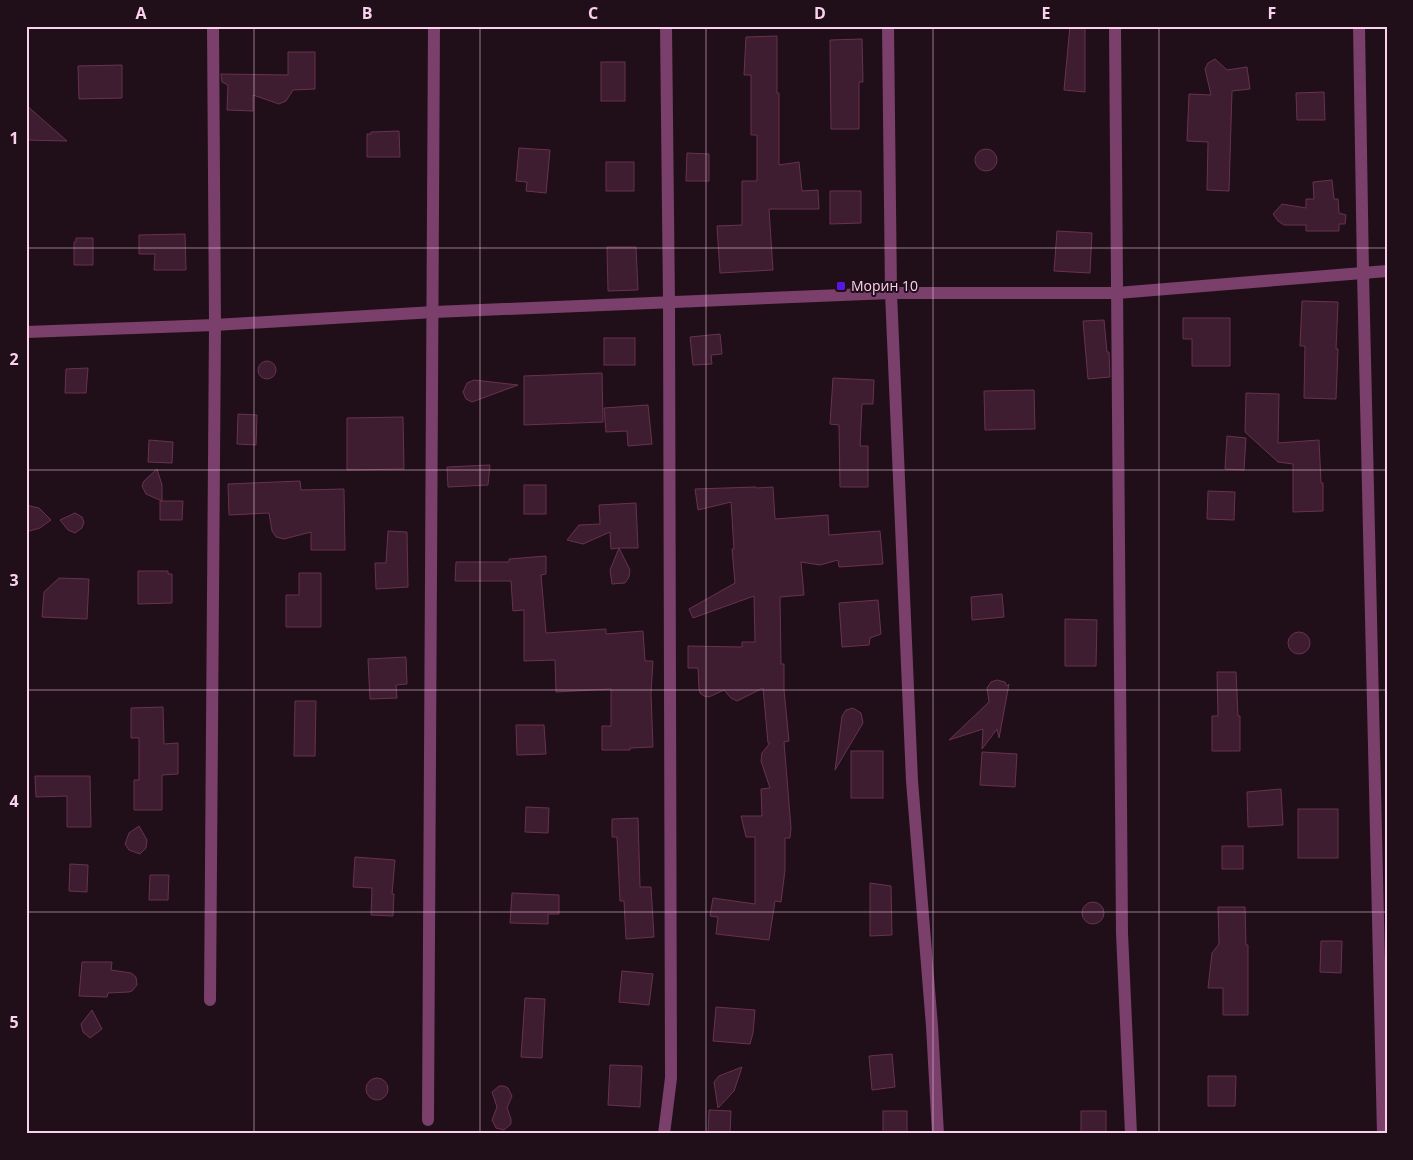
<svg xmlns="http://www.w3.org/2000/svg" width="1413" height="1160" font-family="'Open Sans',sans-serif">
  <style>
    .building { fill: #3f1d30; stroke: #683151 }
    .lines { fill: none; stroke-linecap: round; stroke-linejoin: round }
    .minor { stroke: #7a3f6b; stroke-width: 12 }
    .grid { fill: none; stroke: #fbd2ed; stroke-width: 1; stroke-opacity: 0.55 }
    .poi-dot { fill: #5717e2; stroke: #200f19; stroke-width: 2 }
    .labels { text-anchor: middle; stroke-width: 4; stroke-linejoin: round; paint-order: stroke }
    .poi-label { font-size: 14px; fill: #fbd2ed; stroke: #200f19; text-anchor: start }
    .neatline { fill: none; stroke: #fbd2ed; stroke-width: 2 }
    .grid-label { font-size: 16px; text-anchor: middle; font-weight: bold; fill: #fbd2ed }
  </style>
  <rect width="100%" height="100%" fill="#200f19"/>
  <g class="building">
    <polygon points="1070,26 1085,26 1085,92 1064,90"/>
    <polygon points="777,36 777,93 779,93 779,165 799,162 802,191 818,190 819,209 769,209 773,270 720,273 717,226 742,225 742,181 757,181 757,135 751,135 751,75 744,75 746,37"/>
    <polygon points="862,39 863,82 859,82 859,129 831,129 830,40"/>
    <polygon points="288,52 315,52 315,89 293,90 286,101 279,104 253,95 253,111 227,110 228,85 222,82 221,74 288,75"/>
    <polygon points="1215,59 1227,70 1247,67 1250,89 1232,91 1229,191 1207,190 1208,142 1187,141 1189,94 1211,95 1205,69 1208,63"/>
    <rect x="601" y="62" width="24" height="39"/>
    <polygon points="122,65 122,98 79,99 78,66"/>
    <polygon points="1324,92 1325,120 1297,120 1296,93"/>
    <polygon points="26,105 67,141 26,140"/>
    <polygon points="399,131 400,157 367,157 367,134 371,134 371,132"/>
    <polygon points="519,148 550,150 546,193 526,191 527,182 516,181"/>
    <circle cx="986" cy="160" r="11"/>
    <polygon points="687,153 709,154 709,181 686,181"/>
    <rect x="606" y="162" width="28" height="29"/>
    <polygon points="1332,180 1334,199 1338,199 1339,213 1346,215 1345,224 1339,224 1339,231 1306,231 1306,225 1284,225 1278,221 1273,214 1282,204 1306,208 1306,199 1314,199 1313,182"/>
    <polygon points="830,191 861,191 861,223 830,224"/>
    <polygon points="1057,231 1092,233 1090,273 1054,271"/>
    <polygon points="185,234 186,270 154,270 155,254 139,254 139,235"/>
    <polygon points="76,238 93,238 93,265 74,265 74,242 76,242"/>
    <polygon points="607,247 636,247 638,290 608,291"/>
    <polygon points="1302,301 1338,302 1336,349 1338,349 1336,399 1304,398 1305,346 1300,346"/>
    <polygon points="1183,318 1230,318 1230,366 1192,366 1192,339 1183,339"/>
    <polygon points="1104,320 1107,352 1109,352 1110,377 1088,379 1083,321"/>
    <polygon points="720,334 722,354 711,355 712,364 693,365 690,337"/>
    <rect x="604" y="338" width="31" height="27"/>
    <circle cx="267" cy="370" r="9"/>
    <polygon points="88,368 86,393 65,393 66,369"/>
    <polygon points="602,373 603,422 524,425 524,376"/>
    <polygon points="833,378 874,380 873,404 862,404 860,446 868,446 868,487 840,487 839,425 830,424"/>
    <polygon points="474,380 518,385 472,402 466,399 463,392 467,383"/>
    <polygon points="1034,390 1035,429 985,430 984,391"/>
    <polygon points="1246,393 1279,394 1278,443 1319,440 1321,483 1323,483 1323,511 1293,512 1293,464 1278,462 1245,432"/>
    <polygon points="648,405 652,444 628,446 627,431 606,432 604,408"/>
    <polygon points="238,414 257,415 256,445 237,444"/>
    <polygon points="403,417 404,469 347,470 347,418"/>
    <polygon points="1227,436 1246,438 1244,470 1225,469"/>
    <polygon points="149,440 173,442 172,463 148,462"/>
    <polygon points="490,465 488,485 448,487 447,467"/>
    <polygon points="157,469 162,485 162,501 146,494 142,486 144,481"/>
    <polygon points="300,481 301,490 344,489 345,550 311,550 311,532 284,539 276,537 272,531 269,513 229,515 228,484"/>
    <rect x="524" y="485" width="22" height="29"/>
    <polygon points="756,487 756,488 773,487 775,519 828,515 829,535 880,531 883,564 839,567 838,560 820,565 801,562 804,595 780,597 781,664 784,664 784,690 789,741 784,742 791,828 790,838 785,838 785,870 781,902 775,901 769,940 716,934 718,917 710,916 713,898 755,904 755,837 746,837 741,816 762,816 761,789 770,788 761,761 762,753 770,743 768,743 763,688 737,701 731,698 724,690 709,697 704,696 700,693 699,689 698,668 688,668 688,646 742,647 742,642 755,642 754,596 693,618 689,609 735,583 732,549 734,549 731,502 698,510 695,489"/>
    <polygon points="1208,491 1235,492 1234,520 1207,519"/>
    <polygon points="160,501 183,501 182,520 160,520"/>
    <polygon points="636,503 638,548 619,548 630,570 629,577 625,583 612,584 610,570 619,548 611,549 610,532 583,544 567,540 579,525 600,524 599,505"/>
    <polygon points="26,505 39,508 51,520 40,528 26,532"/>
    <polygon points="75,513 82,517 84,522 82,528 75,533 68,530 60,520"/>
    <polygon points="388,531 407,532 408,587 376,589 375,563 386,563"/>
    <polygon points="546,556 546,574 541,575 546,633 606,629 606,634 643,631 645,661 653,661 651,694 653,747 630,748 630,750 602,750 602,726 611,726 611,689 556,692 555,660 524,661 524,610 513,611 511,581 455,581 456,562 509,562 509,559"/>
    <polygon points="138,571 168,571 168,574 172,574 172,603 138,604"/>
    <polygon points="299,573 321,573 321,627 286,627 286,595 299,595"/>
    <polygon points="59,578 89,579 87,619 42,617 44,592"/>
    <polygon points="1002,594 1004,617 972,620 971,597"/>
    <polygon points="878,600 881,634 870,638 869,645 842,647 839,603"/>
    <polygon points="1065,619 1097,620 1096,666 1065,666"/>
    <circle cx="1299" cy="643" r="11"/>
    <polygon points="406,657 407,684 396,685 397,698 370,699 368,659"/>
    <polygon points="1217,672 1236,672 1238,716 1240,716 1240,751 1212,751 1212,716 1218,716"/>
    <polygon points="997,680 1005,682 1007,686 1009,684 999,738 997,729 982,749 983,729 949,740 989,702 987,688 991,682"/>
    <polygon points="295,701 316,701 315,756 294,756"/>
    <polygon points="163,707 164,744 178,743 178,774 162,775 162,810 134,810 134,780 139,780 139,738 131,738 131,708"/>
    <polygon points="853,708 861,713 863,723 835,770 842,716 846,710"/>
    <polygon points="516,725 544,725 546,754 517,755"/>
    <rect x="851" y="751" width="32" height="47"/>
    <polygon points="982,752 1017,754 1015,787 980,785"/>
    <polygon points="35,776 90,776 91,827 67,827 67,796 36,797"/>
    <polygon points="1281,789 1283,825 1248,827 1247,792"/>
    <polygon points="526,807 549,808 548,833 525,832"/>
    <rect x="1298" y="809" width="40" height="49"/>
    <polygon points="638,818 640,887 651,887 654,937 626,939 624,901 620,901 617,837 612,837 612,819"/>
    <polygon points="139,826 147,840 146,848 140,854 129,850 125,844 129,833"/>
    <rect x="1222" y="846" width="21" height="23"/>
    <polygon points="355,857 395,860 392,894 394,894 393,916 371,915 372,888 353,887"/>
    <polygon points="70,864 88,865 87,892 69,891"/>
    <polygon points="150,875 169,875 168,900 149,900"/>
    <polygon points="870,883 891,886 892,935 870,936"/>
    <polygon points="512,893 559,895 559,914 548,914 548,924 510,923"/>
    <circle cx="1093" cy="913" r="11"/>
    <polygon points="1218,907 1245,907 1246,945 1248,945 1248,1015 1223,1015 1223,988 1208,988 1212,953 1219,944"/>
    <polygon points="1321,941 1342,941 1341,973 1320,972"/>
    <polygon points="82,962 112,962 111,970 131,973 136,977 137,985 132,991 129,992 108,993 107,997 79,996"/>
    <polygon points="622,971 653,974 649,1005 619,1002"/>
    <polygon points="525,998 545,999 542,1058 521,1057"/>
    <polygon points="716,1007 755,1010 753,1033 750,1044 713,1041"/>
    <polygon points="92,1010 102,1029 90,1038 83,1032 81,1024"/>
    <polygon points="892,1054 895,1087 872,1090 869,1056"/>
    <polygon points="610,1065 642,1066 640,1107 608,1105"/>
    <polygon points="742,1067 734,1091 718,1108 714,1082 719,1076"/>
    <polygon points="1208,1076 1236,1076 1235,1106 1208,1106"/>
    <circle cx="377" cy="1089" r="11"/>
    <polygon points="499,1086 504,1086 508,1088 512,1096 507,1108 511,1119 511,1124 504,1130 496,1128 492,1120 497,1107 492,1092"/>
    <polygon points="709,1110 731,1111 730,1134 708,1134"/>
    <rect x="883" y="1111" width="24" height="23"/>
    <rect x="1081" y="1111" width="25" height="23"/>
  </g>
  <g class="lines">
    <g class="minor">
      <polyline points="888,26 891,293 912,781 932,1026 938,1134"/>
      <polyline points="1115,26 1122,933 1131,1134"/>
      <polyline points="1359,26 1363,273 1383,1134"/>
      <polyline points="26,332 215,325 434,312 891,293 1117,293 1387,271"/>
      <polyline points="210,1000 215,325 213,26"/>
      <polyline points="428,1120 434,26"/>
      <polyline points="664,1134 671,1078 669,303 666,26"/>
    </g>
  </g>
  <path class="grid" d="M254,26v1108M480,26v1108M706,26v1108M933,26v1108M1159,26v1108M26,248h1361M26,470h1361M26,690h1361M26,912h1361"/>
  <rect class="poi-dot" x="836" y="281" width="10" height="10" rx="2.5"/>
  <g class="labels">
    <g class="poi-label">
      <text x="851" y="291">Морин 10</text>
    </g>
  </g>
  <rect width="1413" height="1160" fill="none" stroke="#200f19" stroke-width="55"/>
  <rect x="28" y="28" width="1358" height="1104" class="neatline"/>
  <g class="grid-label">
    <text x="141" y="19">A</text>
    <text x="367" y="19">B</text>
    <text x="593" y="19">C</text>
    <text x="820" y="19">D</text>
    <text x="1046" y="19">E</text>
    <text x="1272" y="19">F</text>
    <text x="14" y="144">1</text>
    <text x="14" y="365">2</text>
    <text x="14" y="586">3</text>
    <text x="14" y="807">4</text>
    <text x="14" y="1028">5</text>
  </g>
</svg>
